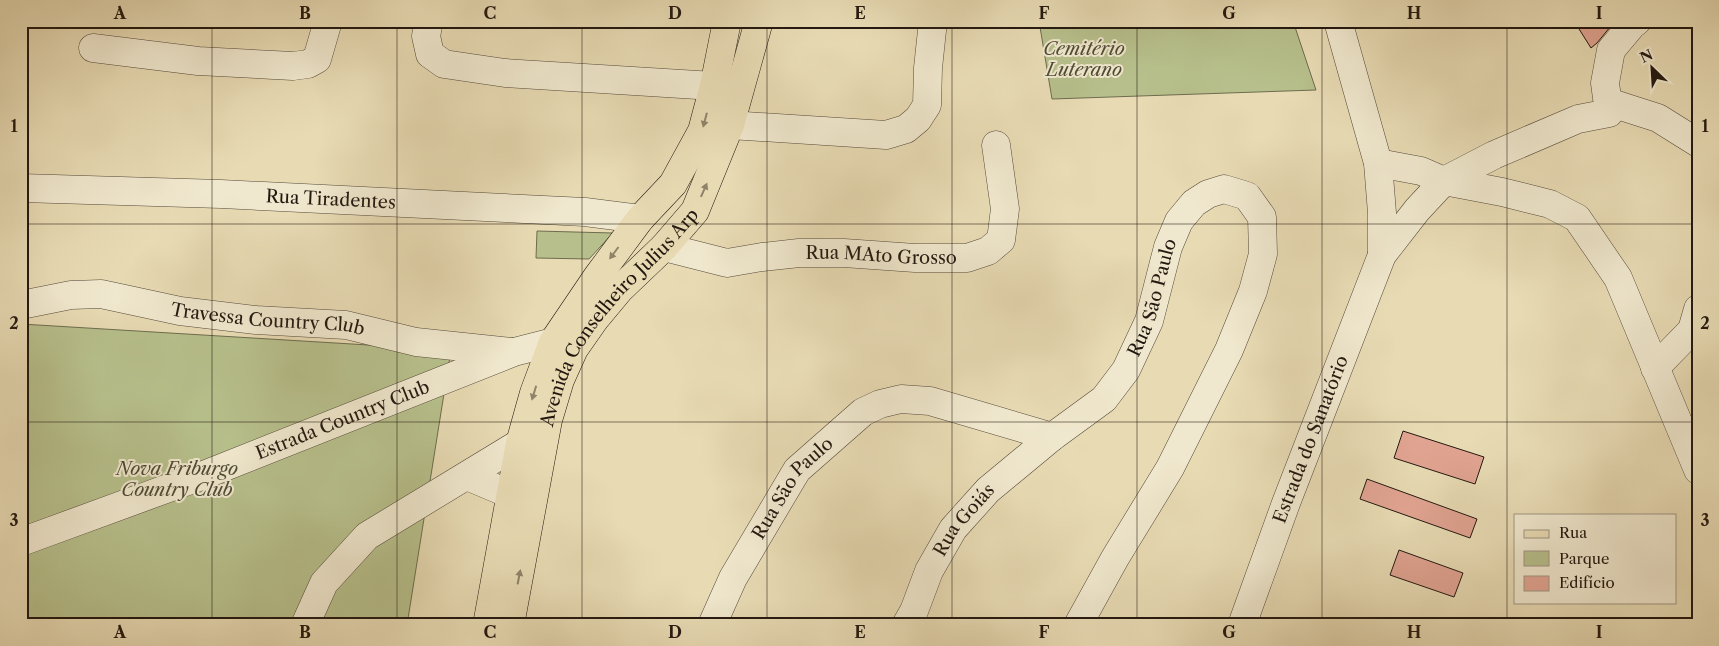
<svg xmlns="http://www.w3.org/2000/svg" width="1719" height="646" font-family="'Libre Caslon Text',serif">
  <style>
    .green { fill: #b7c08c; stroke: #6d6c4e }
    .building { fill: #e1a492; stroke: #231810 }
    .lines { fill: none; stroke-linecap: round; stroke-linejoin: round }
    .minor-casing { stroke: #544939; stroke-width: 29 }
    .major-casing { stroke: #231810; stroke-width: 29 }
    .minor { stroke: #f0e8ce; stroke-width: 28 }
    .major { stroke: #e8dbb4; stroke-width: 28 }
    .oneway { fill: #8f836a }
    .grid { fill: none; stroke: #231810; stroke-width: 1; stroke-opacity: 0.55 }
    .labels { text-anchor: middle; stroke-width: 4; stroke-linejoin: round; paint-order: stroke }
    .park-label { font-size: 18px; font-style: italic; fill: #4f4a35; stroke: #f0e8ce }
    .street-label { font-size: 18px; fill: #231810; stroke: #f0e8ce }
    .neatline { fill: none; stroke: #231810; stroke-width: 2 }
    .grid-label { font-size: 16px; text-anchor: middle; font-weight: bold; fill: #231810 }
  </style>
  <rect width="100%" height="100%" fill="#e8dbb4"/>
  <filter id="stains"><feTurbulence type="fractalNoise" baseFrequency=".004" numOctaves="4"/><feColorMatrix values="0 0 0 0 .2 0 0 0 0 .09 0 0 0 0 .02 0 0 0 .5 -.17"/></filter>
  <radialGradient id="worn" r=".72"><stop offset=".6" stop-color="#630" stop-opacity="0"/><stop offset="1" stop-color="#630" stop-opacity=".3"/></radialGradient>
  <g class="green">
    <polygon points="1039,21 1293,21 1316,90 1052,99"/>
    <polygon points="537,231 613,233 589,259 536,258"/>
    <polygon points="21,324 451,350 407,625 21,625"/>
  </g>
  <g class="building">
    <polygon points="1574,21 1615,21 1597,43 1591,48"/>
    <polygon points="1403,431 1484,457 1475,484 1394,458"/>
    <polygon points="1367,479 1477,519 1470,538 1360,499"/>
    <polygon points="1399,550 1463,573 1454,597 1390,575"/>
  </g>
  <g class="lines">
    <g class="minor-casing">
      <g id="minor">
        <polyline points="429,21 426,36 430,54 444,64 505,73 714,86"/>
        <polyline points="1338,21 1378,163 1382,213 1382,255"/>
        <polyline points="93,48 198,61 293,66 308,64 317,59 328,21"/>
        <polyline points="1608,102 1658,118 1698,143"/>
        <polyline points="730,125 886,135 906,129 918,119 927,105 928,68 933,21"/>
        <polyline points="1378,163 1421,171 1444,181 1502,192 1550,204 1577,218 1618,278 1698,470"/>
        <path id="s1" d="M21,188l200,6 364,18 55,7"/>
        <path id="s2" d="M664,247l63,16 35,-6 37,-4h45l71,5h52l21,-7 13,-11 4,-31 -9,-64"/>
        <path id="s3" d="M21,305l50,-10 30,-1 79,17 76,9 90,5 70,17 95,10"/>
        <polyline points="1655,368 1692,330 1698,309"/>
        <polyline points="467,476 512,495"/>
        <path id="s4" d="M21,542l183,-67 310,-123 39,-10"/>
        <polyline points="305,625 324,583 367,536 520,443"/>
        <path id="s5" d="M712,625l21,-47 64,-108 66,-58 17,-8 21,-5 29,2 122,36"/>
        <path id="s6" d="M906,625l8,-14 15,-40 24,-42 35,-39 64,-53 52,-38 22,-29 23,-49 19,-74 11,-26 15,-18 14,-9 16,-5 23,7 15,21 1,37 -10,37 -24,59 -59,118 -55,90 -37,67"/>
        <path id="s7" d="M1242,625l44,-122 96,-248 35,-45 27,-29 50,-26 84,-36 31,-6 -4,-30 6,-33 21,-25 5,-4"/>
      </g>
    </g>
    <g class="major-casing">
      <g id="major">
        <polyline points="487,625 520,443 534,393 553,342 597,277 640,219 673,184 702,131 714,86 727,21"/>
        <path id="s8" d="M510,625l38,-205 12,-40 14,-31 21,-30 25,-30 44,-42 31,-36 35,-86 29,-104"/>
      </g>
    </g>
    <use href="#minor" class="minor"/>
    <use href="#major" class="major"/>
  </g>
  <defs><path id="oneway-solid" d="M-6-.8H1V-3.2L6.5 0L1 3.2V.8H-6Z" transform="scale(1.25)"/></defs>
  <g class="oneway">
    <use href="#oneway-solid" transform="translate(705 120) rotate(105)"/>
    <use href="#oneway-solid" transform="translate(704 190) rotate(-66)"/>
    <use href="#oneway-solid" transform="translate(614 253) rotate(127)"/>
    <use href="#oneway-solid" transform="translate(534 393) rotate(107)"/>
    <use href="#oneway-solid" transform="translate(519 577) rotate(-79)"/>
  </g>
  <path class="grid" d="M212,21v604M397,21v604M582,21v604M767,21v604M952,21v604M1137,21v604M1322,21v604M1507,21v604M21,224h1677M21,422h1677"/>
  <g class="labels">
    <g class="park-label">
      <text x="1084" y="55">Cemitério<tspan x="1084" dy="21">Luterano</tspan></text>
      <text x="177" y="475">Nova Friburgo<tspan x="177" dy="21">Country Club</tspan></text>
    </g>
    <g class="street-label">
      <text dy="6" stroke="none"><textPath href="#s1" startOffset="310">Rua Tiradentes</textPath></text>
      <text dy="6" stroke="none"><textPath href="#s2" startOffset="220">Rua MAto Grosso</textPath></text>
      <text dy="6" stroke="none"><textPath href="#s6" startOffset="421">Rua São Paulo</textPath></text>
      <text dy="6" stroke="none"><textPath href="#s3" startOffset="250">Travessa Country Club</textPath></text>
      <text dy="6" stroke="none"><textPath href="#s8" startOffset="335">Avenida Conselheiro Julius Arp</textPath></text>
      <text dy="6" stroke="none"><textPath href="#s4" startOffset="344">Estrada Country Club</textPath></text>
      <text dy="6" stroke="none"><textPath href="#s7" startOffset="198">Estrada do Sanatório</textPath></text>
      <text dy="6" stroke="none"><textPath href="#s5" startOffset="160">Rua São Paulo</textPath></text>
      <text dy="6" stroke="none"><textPath href="#s6" startOffset="121">Rua Goiás</textPath></text>
    </g>
  </g>
  <rect width="1719" height="646" fill="none" stroke="#e8dbb4" stroke-width="55"/>
  <rect x="1514" y="514" width="162" height="90" fill="#f0e8ce" stroke="#9e9582"/>
  <rect x="1524" y="530" width="25" height="8" fill="#e8dbb4" stroke="#9e9582"/>
  <text x="1559" y="538" font-size="15" fill="#231810">Rua</text>
  <rect x="1524" y="551" width="25" height="15" fill="#b7c08c" stroke="#9e9582"/>
  <text x="1559" y="564" font-size="15" fill="#231810">Parque</text>
  <rect x="1524" y="576" width="25" height="15" fill="#e1a492" stroke="#9e9582"/>
  <text x="1559" y="588" font-size="15" fill="#231810">Edifício</text>
  <g transform="translate(1652 68) rotate(335)" stroke="#f0e8ce" stroke-width="4" paint-order="stroke">
  <path d="M0-4L9 19L0 12L-9 19Z" fill="#231810"/>
  <text y="-8" font-size="14" font-weight="bold" text-anchor="middle" fill="#231810">N</text>
  </g>
  <rect x="28" y="28" width="1664" height="590" class="neatline"/>
  <g class="grid-label">
    <text x="120" y="19">A</text>
    <text x="305" y="19">B</text>
    <text x="490" y="19">C</text>
    <text x="675" y="19">D</text>
    <text x="860" y="19">E</text>
    <text x="1044" y="19">F</text>
    <text x="1229" y="19">G</text>
    <text x="1414" y="19">H</text>
    <text x="1599" y="19">I</text>
    <text x="14" y="132">1</text>
    <text x="1705" y="132">1</text>
    <text x="14" y="329">2</text>
    <text x="1705" y="329">2</text>
    <text x="14" y="526">3</text>
    <text x="1705" y="526">3</text>
    <text x="120" y="638">A</text>
    <text x="305" y="638">B</text>
    <text x="490" y="638">C</text>
    <text x="675" y="638">D</text>
    <text x="860" y="638">E</text>
    <text x="1044" y="638">F</text>
    <text x="1229" y="638">G</text>
    <text x="1414" y="638">H</text>
    <text x="1599" y="638">I</text>
  </g>
  <rect width="100%" height="100%" filter="url(#stains)"/>
  <rect width="100%" height="100%" fill="url(#worn)"/>
</svg>
